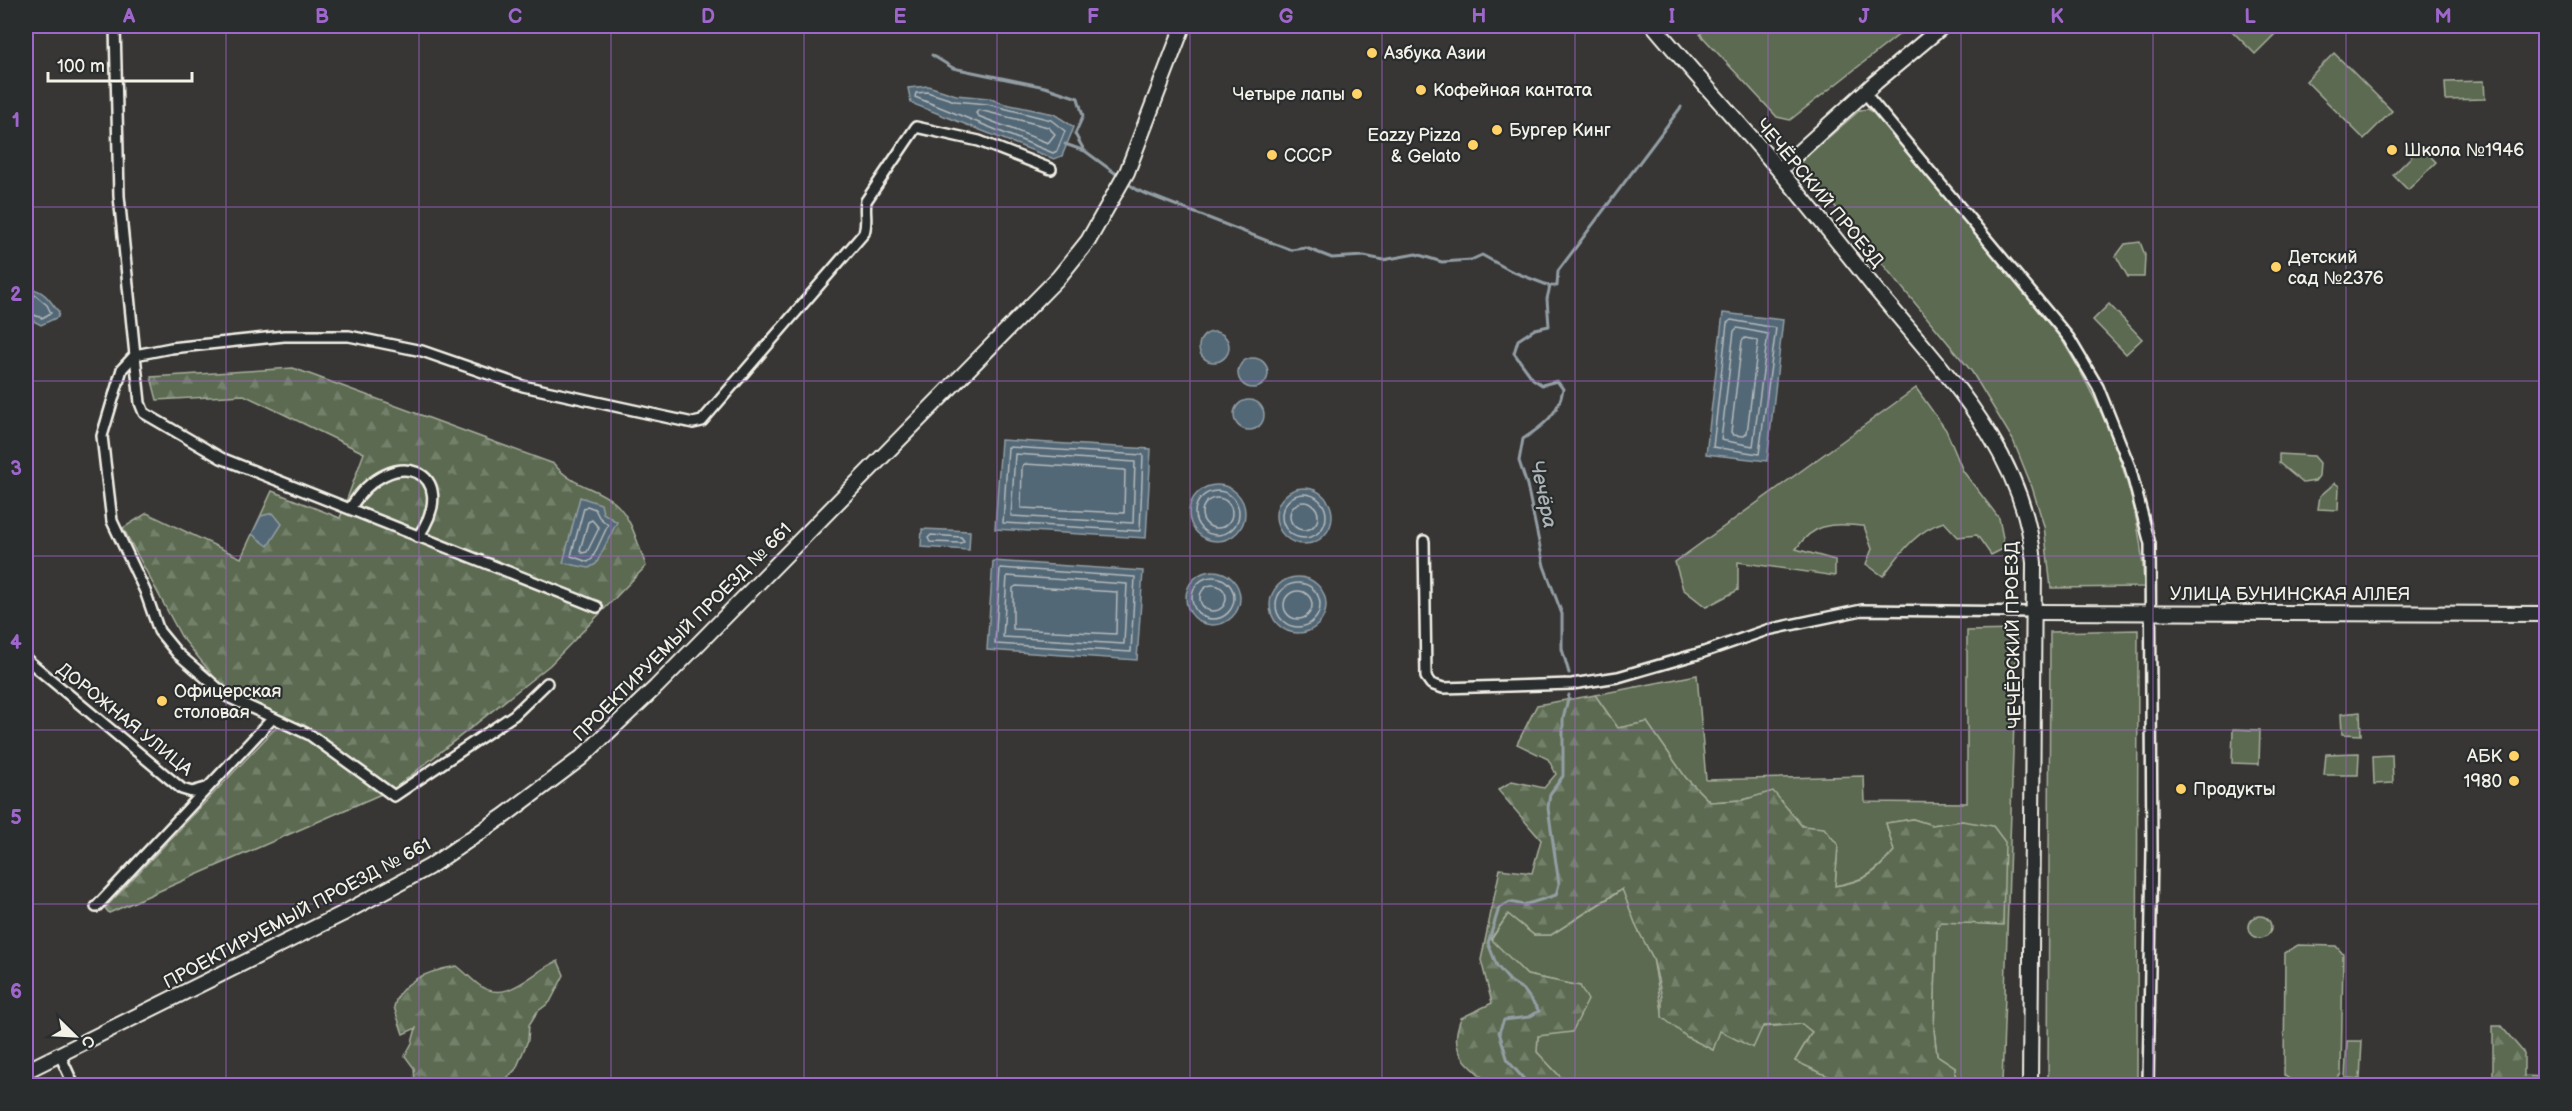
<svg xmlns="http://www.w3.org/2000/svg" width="2572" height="1111" font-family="'Balsamiq Sans',sans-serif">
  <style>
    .green { fill: #5b6a51; stroke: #a8ae9c; stroke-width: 1.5 }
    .forest { fill: url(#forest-firs); stroke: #a8ae9c; stroke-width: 1.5 }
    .water { fill: #536777; stroke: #939ea4; stroke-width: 1.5 }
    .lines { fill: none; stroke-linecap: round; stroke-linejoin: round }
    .shore { stroke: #b4babb; stroke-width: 1.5 }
    .stream { stroke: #939ea4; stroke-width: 3 }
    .street-casing { stroke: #f4f1e8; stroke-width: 14 }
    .secondary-casing { stroke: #f4f1e8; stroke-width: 18 }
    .street { stroke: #2a2d2e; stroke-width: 9 }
    .secondary { stroke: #2a2d2e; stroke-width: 14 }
    .grid { fill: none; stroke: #9f67cb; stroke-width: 1.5; stroke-opacity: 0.55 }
    .poi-dot { fill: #ffd166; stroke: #2a2d2e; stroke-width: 2 }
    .labels { text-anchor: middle; stroke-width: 4.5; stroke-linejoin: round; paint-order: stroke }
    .poi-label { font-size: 18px; fill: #f4f1e8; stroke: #2a2d2e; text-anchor: start }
    .street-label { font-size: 18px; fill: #f4f1e8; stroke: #2a2d2e }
    .water-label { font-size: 20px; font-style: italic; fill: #acb3b5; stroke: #2a2d2e }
    .neatline { fill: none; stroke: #9f67cb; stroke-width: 2 }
    .grid-label { font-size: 20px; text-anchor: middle; font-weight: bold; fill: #9f67cb }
  </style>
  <defs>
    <pattern id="forest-firs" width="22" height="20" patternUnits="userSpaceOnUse" patternTransform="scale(1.5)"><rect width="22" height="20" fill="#5b6a51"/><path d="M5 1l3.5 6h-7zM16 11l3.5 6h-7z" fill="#73806a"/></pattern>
  </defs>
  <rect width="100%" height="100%" fill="#373635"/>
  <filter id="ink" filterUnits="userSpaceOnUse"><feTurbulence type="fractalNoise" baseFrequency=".0167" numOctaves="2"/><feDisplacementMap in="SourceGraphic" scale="12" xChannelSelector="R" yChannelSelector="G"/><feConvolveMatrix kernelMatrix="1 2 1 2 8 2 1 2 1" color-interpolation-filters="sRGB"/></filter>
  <g filter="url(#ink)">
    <g class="green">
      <polygon points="1709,26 1910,26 1790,120 1777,117 1700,34"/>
      <polygon points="2237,26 2270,26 2277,32 2255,54 2232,31"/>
      <polygon points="2334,53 2392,111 2364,139 2306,81"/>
      <polygon points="2484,81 2485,99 2446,100 2445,82"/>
      <path d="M1868,109l8,5 186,226c46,74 80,160 82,247l-93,1 -7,-62 -12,-39 -19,-47 -41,-68 -173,-209 61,-53z"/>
      <polygon points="2421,147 2436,162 2408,190 2393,175"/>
      <polygon points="2140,242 2145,255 2144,277 2128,277 2116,256 2125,244"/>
      <polygon points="2109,304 2142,339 2126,354 2093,320"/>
      <path d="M1916,388l30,42 17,41 36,47 6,30 -14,7 -14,-20 -19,2 -14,-15c-28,8 -44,32 -61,54l-17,-12 6,-15 -8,-23c-31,-2 -49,-5 -68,23l39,11v16l-97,-14v28l-32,17 -23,-18 -8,-27z"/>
      <polygon points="2279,454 2314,456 2320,463 2319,476 2315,481 2303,483 2279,463"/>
      <polygon points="2335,483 2339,486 2338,510 2318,509 2320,496"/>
      <path d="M2017,630l-15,455h-47v-18l-18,-12 -3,-25 3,-102 4,-6 62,2 -41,-103 -30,4 -19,-6 -27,4 8,28c-20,23 -29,29 -59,35l3,-41 -36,-19 -29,-34 -30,8 -33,2 -24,-24 -39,-56 -29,6 -23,-33 102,-20 9,105 158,-4 1,26 102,1v-172z"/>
      <polygon points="2138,630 2137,1085 2048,1085 2050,632"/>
      <polygon points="2360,712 2361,735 2342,734 2341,714"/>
      <polygon points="2233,729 2260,730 2259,764 2232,763"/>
      <polygon points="2359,753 2358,775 2324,775 2326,754"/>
      <polygon points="2392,755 2393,783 2374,784 2373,756"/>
      <polygon points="1623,889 1637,928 1653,958 1663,1017 1713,1050 1719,1030 1803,1024 1812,1032 1795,1061 1837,1080 1839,1085 1568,1085 1537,1052 1538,1036 1580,986 1527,975 1491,940 1508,914 1534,935 1551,935"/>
      <circle cx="2260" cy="927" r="11"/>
      <polygon points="2298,945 2336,946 2343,954 2341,1074 2332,1083 2293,1082 2284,1075 2285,953"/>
      <polygon points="2347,1041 2362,1041 2360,1079 2345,1078"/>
    </g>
    <g class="forest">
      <path d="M293,368l261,96c19,23 40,22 60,38 18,15 24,43 32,64l-96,99 -155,123 -286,125 -4,-5 179,-189 -65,-36 -38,-47 -58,-108 24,-15 94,45 31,-67 68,27 24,-65 -120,-58 -87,5 -6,-23z"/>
      <path d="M1595,695l23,33 29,-6 39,56 24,24 33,-2 30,-9 29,35 22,2 14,17 -3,41c30,-5 40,-12 59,-35l-8,-28 27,-4 19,6 30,-4 31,5 12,16 -2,83 -62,-3 -4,6 -3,102 3,25 18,12v18h-116l-2,-5 -42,-19 17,-29 -10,-8 -39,2 -10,22 -33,-17 -7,19 -26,-13 -25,-20v-20l-9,-39 -16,-30 -15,-39 -71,46h-17l-26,-21 -17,25 36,36 53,11 8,14 -16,32 -34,4 -1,16 31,33h-78c-23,-24 -43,-31 -29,-67l31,-15 -11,-43 19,-91 32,4 9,-33 -43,-50 14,-9 32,7 12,-14 -8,-15 -31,-15 20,-39z"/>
      <path d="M558,961l6,14 -14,27 -13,10 -8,13 -1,15 -12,29 -16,16h-48l-7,-7 -30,4 -1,-14 -9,-12 7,-13 4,-15 -13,6 -9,-27c5,-28 39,-37 63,-41 8,6 14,13 22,19 29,21 54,-15 79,-24z"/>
      <polygon points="2493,1026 2501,1026 2524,1053 2524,1076 2545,1077 2546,1084 2493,1085"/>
    </g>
    <g class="water">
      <polygon points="928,86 956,95 988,98 1005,104 1054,114 1074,127 1062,156 1054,159 911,103 908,88"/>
      <path d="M31,289c14,1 20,14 28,23l-1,5 -17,8 -15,-8v-24z"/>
      <polygon points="1723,313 1783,320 1767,461 1706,454"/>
      <circle cx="1214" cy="347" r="15"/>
      <circle cx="1253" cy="373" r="15"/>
      <circle cx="1249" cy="415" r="15"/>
      <polygon points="1001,440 1151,449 1146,538 995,529"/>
      <circle cx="1217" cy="513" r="28"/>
      <circle cx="1304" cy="516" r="28"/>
      <polygon points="580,497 601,504 603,513 617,522 596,564 589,568 563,563"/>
      <polygon points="273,513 282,524 268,546 252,534 261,516"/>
      <polygon points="922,529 970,531 969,550 921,547"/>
      <polygon points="993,561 1143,571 1137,660 987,650"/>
      <circle cx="1213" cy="598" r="27"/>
      <circle cx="1298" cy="605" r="28"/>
    </g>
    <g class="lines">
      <g class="shore">
        <polygon points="927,92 955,101 987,104 1051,120 1065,131 1057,151 1053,153 915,97 916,93"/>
        <polygon points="979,110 1048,127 1055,134 1048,143 978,116 976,113"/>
        <polyline points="26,297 35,295 47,305 51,313 42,318 26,312"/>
        <polygon points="1731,320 1776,328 1759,454 1713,447 1727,323"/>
        <polygon points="1737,328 1768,334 1753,446 1721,440 1734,331"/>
        <polygon points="1745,338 1756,340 1758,343 1747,433 1744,436 1733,435 1731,432 1742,341"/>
        <polygon points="1008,447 1143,455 1140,531 1003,523"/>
        <polygon points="1015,454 1135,462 1133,523 1011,516"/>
        <polygon points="1024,464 1125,470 1124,513 1021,508 1022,467"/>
        <circle cx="1217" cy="513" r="22"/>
        <circle cx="1304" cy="516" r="22"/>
        <circle cx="1217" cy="513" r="15"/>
        <circle cx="1304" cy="516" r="14"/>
        <polygon points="587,506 595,509 599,517 608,525 592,559 588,562 571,556 584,508"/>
        <polygon points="592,520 599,528 587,552 582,553 580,550 588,522"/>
        <polygon points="931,535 961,537 964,541 961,543 930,542 928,538"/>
        <polygon points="1000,568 1135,577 1131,652 995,644"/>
        <polygon points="1007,576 1127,584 1124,644 1003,637"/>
        <circle cx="1213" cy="598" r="21"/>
        <circle cx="1298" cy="605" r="22"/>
        <circle cx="1213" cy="598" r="13"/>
        <polygon points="1016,586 1117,592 1116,634 1013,629 1013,588"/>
        <circle cx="1298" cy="605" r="14"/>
      </g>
      <g class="stream">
        <polyline points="932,55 953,68 1045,87 1078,98 1083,116 1075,134 1084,150"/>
        <polyline points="1065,144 1085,151 1119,176"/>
        <polyline points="1127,183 1139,191 1291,250 1306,248 1332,258 1364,256 1383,260 1416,254 1442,262 1471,260 1482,255 1511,271 1550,286"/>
        <path d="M1550,286l-3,13 2,27 -14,3 -17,11 -4,13 19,26 9,6 15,-4 6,8c-4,25 -20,37 -40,50l-4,22 8,24 17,81 18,48v35l7,24"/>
        <polyline points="1550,286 1557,286 1558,271 1681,107"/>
        <polyline points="1530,1086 1508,1061 1499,1032 1504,1020 1529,1017 1539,1011 1524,990 1510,981 1497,966 1488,943 1499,908 1510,902 1524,905 1556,895 1559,884 1548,808 1550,794 1563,776 1563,719 1569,695"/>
      </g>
      <g class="street-casing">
        <g id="street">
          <polyline points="115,26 119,196 135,355 122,369 102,436 112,521 145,591 159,631 177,653 228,697 310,735 394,796 514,715 547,683"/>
          <polyline points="1864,92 2069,338 2098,387 2130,467 2150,544 2152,850 2148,1086"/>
          <path d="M351,507c40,-65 113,-37 67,30"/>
          <polyline points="1424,541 1426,677 1431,684 1443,688 1572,684 1618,677 1701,653 1767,630 1862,610 2034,612"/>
          <path d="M597,607l-376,-149 -77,-45 -4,-10 -5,-48 36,-7 113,-12h65l73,15 101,35 170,37 9,-2 162,-188c4,-12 0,-20 2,-32l50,-74 63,14 72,28"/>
          <polyline points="26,659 182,789 192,792 206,788"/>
          <polyline points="96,907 273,718"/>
          <polyline points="60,1055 74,1086"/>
        </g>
      </g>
      <g class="secondary-casing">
        <g id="secondary">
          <path d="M1654,26c41,49 84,95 125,144 32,38 63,77 94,116 68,83 152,164 161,277l-4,523"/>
          <polyline points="1779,170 1876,82 1943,26"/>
          <polyline points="2034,612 2546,614"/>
          <polyline points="26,1071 342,914 429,867 504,816 581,758 656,687 1059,277 1088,241 1127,172 1183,26"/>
        </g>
      </g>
      <use href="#street" class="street"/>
      <use href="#secondary" class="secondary"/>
    </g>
  </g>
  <path class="grid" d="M226,26v1060M419,26v1060M611,26v1060M804,26v1060M997,26v1060M1190,26v1060M1382,26v1060M1575,26v1060M1768,26v1060M1961,26v1060M2153,26v1060M2346,26v1060M26,207h2520M26,381h2520M26,556h2520M26,730h2520M26,904h2520"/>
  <g class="poi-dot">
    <circle cx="1372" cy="53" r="6"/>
    <circle cx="1421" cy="90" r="6"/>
    <circle cx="1357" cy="94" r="6"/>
    <circle cx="1497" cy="130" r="6"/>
    <circle cx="1473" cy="145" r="6"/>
    <circle cx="2392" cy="150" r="6"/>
    <circle cx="1272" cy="155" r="6"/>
    <circle cx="2276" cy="267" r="6"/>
    <circle cx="162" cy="701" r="6"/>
    <circle cx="2514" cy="756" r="6"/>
    <circle cx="2514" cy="781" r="6"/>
    <circle cx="2181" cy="789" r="6"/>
  </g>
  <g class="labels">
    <g class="poi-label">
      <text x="1384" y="59">Азбука Азии</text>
      <text x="1433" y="96">Кофейная кантата</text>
      <text x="1345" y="100" text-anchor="end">Четыре лапы</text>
      <text x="1509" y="136">Бургер Кинг</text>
      <text x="1461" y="141" text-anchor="end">Eazzy Pizza<tspan x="1461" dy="21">&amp; Gelato</tspan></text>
      <text x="2404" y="156">Школа №1946</text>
      <text x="1284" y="161">СССР</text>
      <text x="2288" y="263">Детский<tspan x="2288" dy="21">сад №2376</tspan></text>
      <text x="174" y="697">Офицерская<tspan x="174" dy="21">столовая</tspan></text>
      <text x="2502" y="762" text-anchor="end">АБК</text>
      <text x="2502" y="787" text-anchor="end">1980</text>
      <text x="2193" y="795">Продукты</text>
    </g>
    <g class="street-label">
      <text transform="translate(1820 193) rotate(50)" y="6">ЧЕЧЁРСКИЙ ПРОЕЗД</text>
      <text x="2290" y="600">УЛИЦА БУНИНСКАЯ АЛЛЕЯ</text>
      <text transform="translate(682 632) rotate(-45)" y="6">ПРОЕКТИРУЕМЫЙ ПРОЕЗД № 661</text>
      <text transform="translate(2013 635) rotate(-91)" y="6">ЧЕЧЁРСКИЙ ПРОЕЗД</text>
      <text transform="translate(125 719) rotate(39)" y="6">ДОРОЖНАЯ УЛИЦА</text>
      <text transform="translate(297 913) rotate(-28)" y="6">ПРОЕКТИРУЕМЫЙ ПРОЕЗД № 661</text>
    </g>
    <g class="water-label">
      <text transform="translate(1544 494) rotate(78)" y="7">Чечёра</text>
    </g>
  </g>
  <rect width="2572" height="1111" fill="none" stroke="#2a2d2e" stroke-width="66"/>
  <g transform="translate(75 1036) rotate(114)" stroke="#2a2d2e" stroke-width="4.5" paint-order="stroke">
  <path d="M0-4.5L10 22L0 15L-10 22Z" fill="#f4f1e8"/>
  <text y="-9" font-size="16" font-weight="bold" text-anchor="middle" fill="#f4f1e8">С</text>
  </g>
  <path d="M48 72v9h144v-9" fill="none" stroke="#f4f1e8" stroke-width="3"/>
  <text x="57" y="72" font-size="18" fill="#f4f1e8" stroke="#2a2d2e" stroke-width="4.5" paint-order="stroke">100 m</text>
  <rect x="33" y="33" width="2506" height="1045" class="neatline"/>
  <g class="grid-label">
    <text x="129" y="23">A</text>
    <text x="322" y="23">B</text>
    <text x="515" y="23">C</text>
    <text x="708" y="23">D</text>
    <text x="900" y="23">E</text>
    <text x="1093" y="23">F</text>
    <text x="1286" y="23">G</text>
    <text x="1479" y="23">H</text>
    <text x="1672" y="23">I</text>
    <text x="1864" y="23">J</text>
    <text x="2057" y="23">K</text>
    <text x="2250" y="23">L</text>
    <text x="2443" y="23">M</text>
    <text x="16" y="127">1</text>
    <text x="16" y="301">2</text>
    <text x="16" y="475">3</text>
    <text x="16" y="649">4</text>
    <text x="16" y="824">5</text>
    <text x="16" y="998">6</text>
  </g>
</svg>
